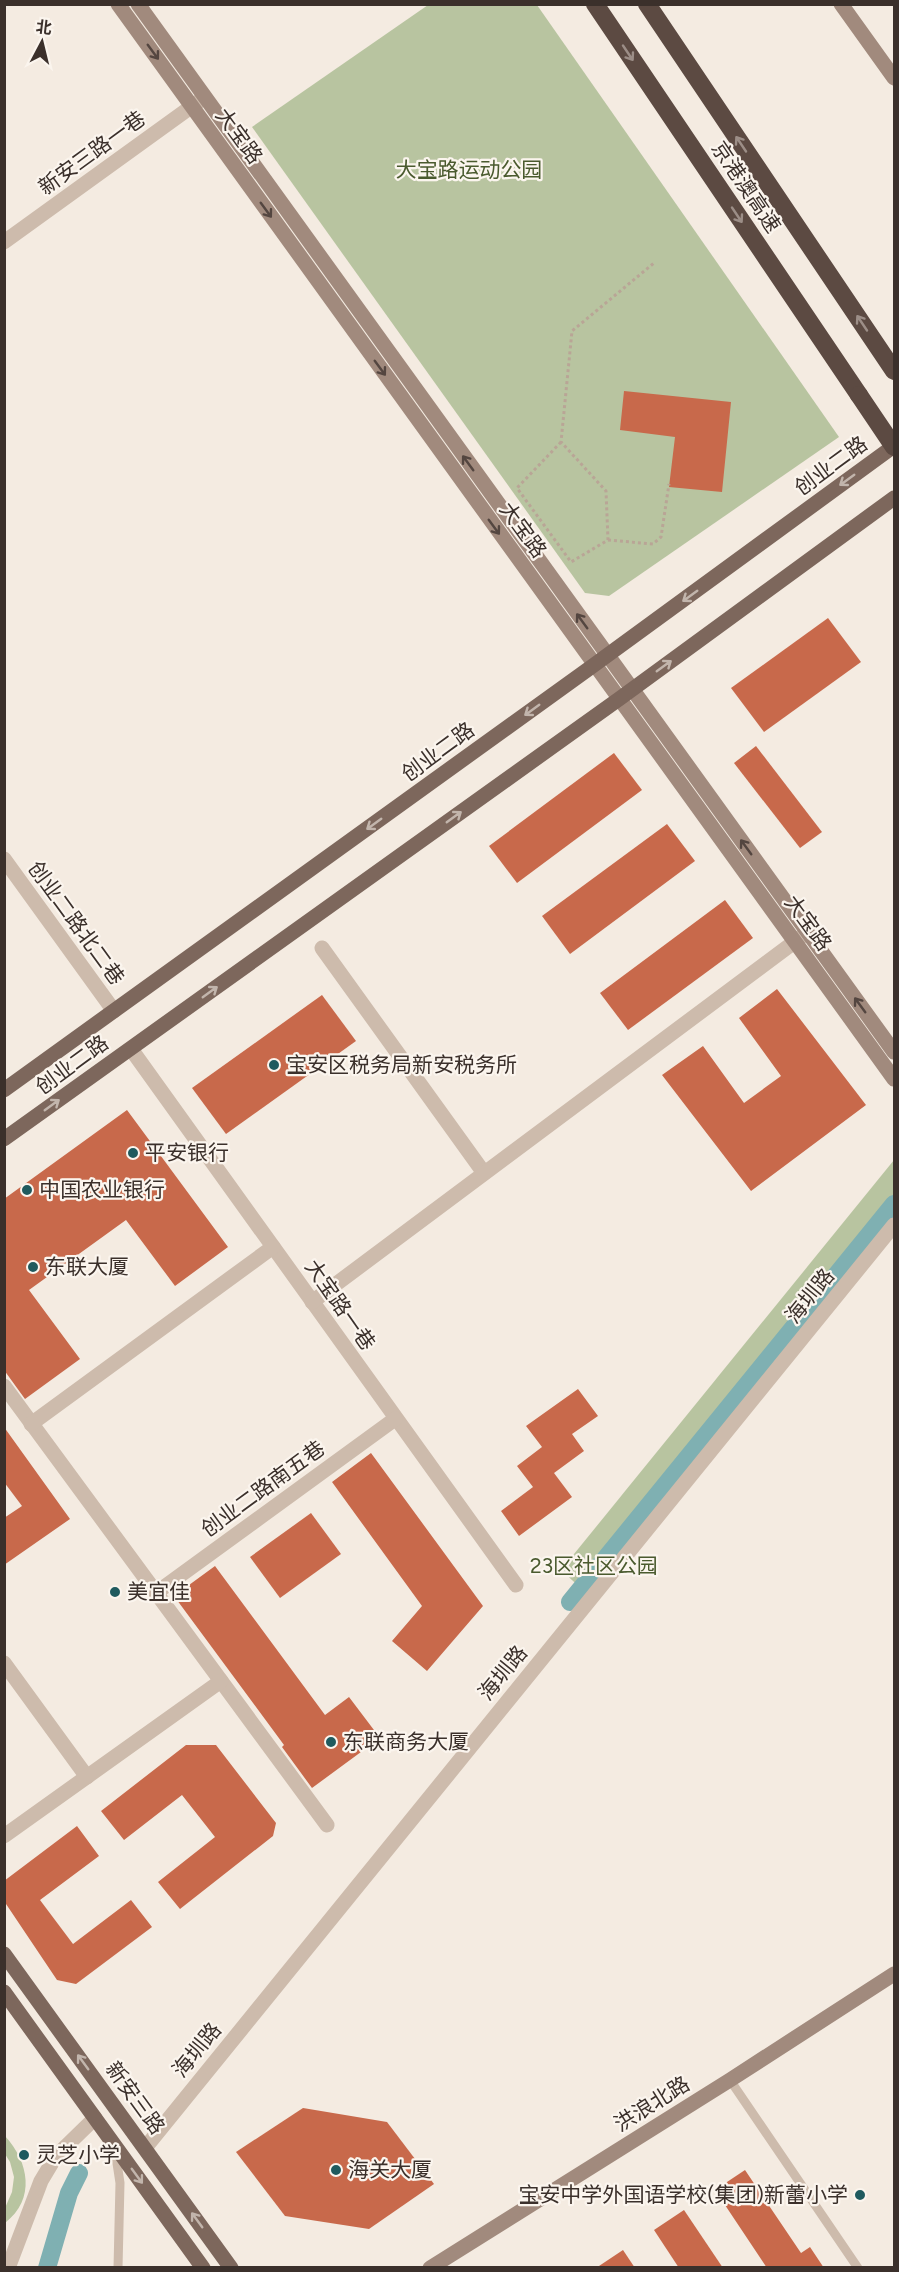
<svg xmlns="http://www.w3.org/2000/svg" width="899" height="2272" font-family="Figtree,'Noto Sans SC',sans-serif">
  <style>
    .green { fill: #b8c4a0 }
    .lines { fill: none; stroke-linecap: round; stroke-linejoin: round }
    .canal { stroke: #7fb0b2; stroke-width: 18 }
    .building { fill: #c8694b }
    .path { stroke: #b9a596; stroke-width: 3; stroke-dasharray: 3 3; stroke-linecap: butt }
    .service { stroke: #cdbbac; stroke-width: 9 }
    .minor { stroke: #cdbbac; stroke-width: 15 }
    .tertiary { stroke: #cdbbac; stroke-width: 15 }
    .secondary { stroke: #a18a7d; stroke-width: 15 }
    .primary { stroke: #7d675c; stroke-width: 15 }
    .motorway { stroke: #5c4a42; stroke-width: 18 }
    .motorway-bridge { stroke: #5c4a42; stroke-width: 18 }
    .oneway { stroke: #544640 }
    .oneway2 { stroke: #9c8e87 }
    .oneway3 { stroke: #c2b5ac }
    .poi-dot { fill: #1f5a5e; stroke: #fbf5ee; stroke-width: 2 }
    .labels { text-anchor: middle; stroke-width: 4.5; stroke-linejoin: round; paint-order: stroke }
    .street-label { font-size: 21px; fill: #3b302b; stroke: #fbf5ee }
    .park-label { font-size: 21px; fill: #4a5a2e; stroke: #fbf5ee }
    .poi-label { font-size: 21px; fill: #3b302b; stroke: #fbf5ee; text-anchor: start }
  </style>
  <rect width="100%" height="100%" fill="#f4ebe1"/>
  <g class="green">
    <polygon points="428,5 537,5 839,437 609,596 585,593 252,127"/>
    <polygon points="894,1160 894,1226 596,1602 561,1570"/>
    <path d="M5,2136c24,26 31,63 0,87v-15l7,-16 2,-15 -4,-15 -5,-8z"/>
  </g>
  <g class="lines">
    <g class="canal">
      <polyline points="570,1602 894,1204"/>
      <polyline points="47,2268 69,2193 79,2173"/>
    </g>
  </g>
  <g class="building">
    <polygon points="624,391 731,402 722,492 669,487 675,437 620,430"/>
    <polygon points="828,618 861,662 764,732 731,688"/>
    <polygon points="756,746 822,832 800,848 734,763"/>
    <polygon points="614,753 642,790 517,883 489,846"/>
    <polygon points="667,824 695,861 570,954 542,916"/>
    <polygon points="725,900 753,938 628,1030 600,993"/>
    <polygon points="777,989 866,1105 751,1191 662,1075 703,1046 744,1103 781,1076 739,1018"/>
    <polygon points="322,995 356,1041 226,1134 192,1088"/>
    <polygon points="127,1110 228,1247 175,1286 126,1220 29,1290 80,1359 25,1399 4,1370 4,1199"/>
    <polygon points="578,1389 598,1416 572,1434 584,1451 554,1473 572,1497 519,1536 501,1511 533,1487 517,1466 542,1447 526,1426"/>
    <polygon points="4,1427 70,1519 4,1565 4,1518 22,1506 4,1482"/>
    <polygon points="371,1453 483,1606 427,1671 392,1641 422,1606 332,1482"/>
    <polygon points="311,1513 341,1554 280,1598 250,1557"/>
    <polygon points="215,1566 325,1715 349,1697 380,1738 312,1788 282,1747 284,1745 174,1596"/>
    <polygon points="186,1745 216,1745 276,1823 273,1836 180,1909 158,1882 215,1837 182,1795 124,1840 101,1811"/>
    <polygon points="77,1826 99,1856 40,1900 73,1944 131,1900 152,1927 76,1984 57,1980 4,1901 4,1881"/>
    <polygon points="303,2108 387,2122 434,2184 369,2229 285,2216 236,2152"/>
    <polygon points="745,2170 801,2253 810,2247 824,2268 767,2268 715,2190"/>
    <polygon points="684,2210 723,2268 679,2268 654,2230"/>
    <polygon points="623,2250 635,2268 596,2268"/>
  </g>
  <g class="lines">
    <g class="path">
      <polyline points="561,442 517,488 571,562 608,540 606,491 561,442 572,331 654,263"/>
      <polyline points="608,540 653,544 661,537 669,484"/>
    </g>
    <g class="service">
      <polyline points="730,2080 858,2268"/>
      <polyline points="115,2150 120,2183 118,2268"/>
    </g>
    <g class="minor">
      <polyline points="4,242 202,99"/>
      <polyline points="4,859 114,1011"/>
      <polyline points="322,948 484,1173"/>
      <polyline points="131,1049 516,1585"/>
      <polyline points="312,1302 805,934"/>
      <polyline points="4,1386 327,1825"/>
      <polyline points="31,1424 273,1247"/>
      <polyline points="156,1593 395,1419"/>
      <polyline points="4,1663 87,1777"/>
      <polyline points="4,1836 221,1681"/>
      <polyline points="8,2268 41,2181 56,2156 95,2118"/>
    </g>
    <polyline class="tertiary" points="145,2148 894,1225"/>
    <g class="secondary">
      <polyline points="118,4 894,1079"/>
      <polyline points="138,4 894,1052"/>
      <polyline points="841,4 894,78"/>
      <polyline points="430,2268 730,2080 894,1974"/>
    </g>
    <g class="primary">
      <polyline points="4,1090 594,665 894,446"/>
      <polyline points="4,1139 619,699 894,498"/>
      <polyline points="4,1954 231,2268"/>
      <polyline points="4,1992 203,2268"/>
    </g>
    <g class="motorway">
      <polyline points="595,4 859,395"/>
      <polyline points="647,4 894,371"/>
    </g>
    <polyline class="motorway-bridge" points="859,395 894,447"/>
  </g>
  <defs><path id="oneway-shaft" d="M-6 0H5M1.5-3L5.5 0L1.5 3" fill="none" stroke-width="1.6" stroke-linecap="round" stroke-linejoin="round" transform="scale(1.5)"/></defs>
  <g class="oneway">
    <use href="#oneway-shaft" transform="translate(153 52) rotate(54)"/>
    <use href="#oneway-shaft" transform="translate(266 210) rotate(54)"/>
    <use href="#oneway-shaft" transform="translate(380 368) rotate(54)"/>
    <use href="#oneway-shaft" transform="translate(468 463) rotate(-126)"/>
    <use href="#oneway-shaft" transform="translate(494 527) rotate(54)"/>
    <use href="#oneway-shaft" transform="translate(582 621) rotate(-126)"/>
    <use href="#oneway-shaft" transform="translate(746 847) rotate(-126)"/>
    <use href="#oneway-shaft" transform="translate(860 1005) rotate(-126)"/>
  </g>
  <g class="oneway2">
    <use href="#oneway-shaft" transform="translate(628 53) rotate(56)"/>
    <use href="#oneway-shaft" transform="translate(741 144) rotate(-124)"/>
    <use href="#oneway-shaft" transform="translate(737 215) rotate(56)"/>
    <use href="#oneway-shaft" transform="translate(862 323) rotate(-124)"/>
  </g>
  <g class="oneway3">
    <use href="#oneway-shaft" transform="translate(847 480) rotate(144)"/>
    <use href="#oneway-shaft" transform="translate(690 596) rotate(144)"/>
    <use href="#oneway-shaft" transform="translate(664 666) rotate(-36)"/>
    <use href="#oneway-shaft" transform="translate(532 710) rotate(144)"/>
    <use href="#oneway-shaft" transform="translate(454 817) rotate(-36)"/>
    <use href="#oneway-shaft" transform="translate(374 824) rotate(144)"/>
    <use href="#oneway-shaft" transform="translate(210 992) rotate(-36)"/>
    <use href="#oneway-shaft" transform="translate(52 1105) rotate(-36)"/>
    <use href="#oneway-shaft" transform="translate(83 2062) rotate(-126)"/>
    <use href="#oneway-shaft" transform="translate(137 2176) rotate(54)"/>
    <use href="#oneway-shaft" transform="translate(197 2220) rotate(-126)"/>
  </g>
  <g class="poi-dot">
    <circle cx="274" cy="1065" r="6"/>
    <circle cx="133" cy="1153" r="6"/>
    <circle cx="27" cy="1190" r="6"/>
    <circle cx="33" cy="1267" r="6"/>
    <circle cx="115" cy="1592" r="6"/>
    <circle cx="331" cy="1742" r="6"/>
    <circle cx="24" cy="2155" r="6"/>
    <circle cx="336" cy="2170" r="6"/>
    <circle cx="860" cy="2195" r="6"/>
  </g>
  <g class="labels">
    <g class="street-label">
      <text transform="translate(239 136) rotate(54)" y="7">大宝路</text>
      <text transform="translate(92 153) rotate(-36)" y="7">新安三路一巷</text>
      <text transform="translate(746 187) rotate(56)" y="7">京港澳高速</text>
      <text transform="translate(831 466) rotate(-36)" y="7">创业二路</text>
      <text transform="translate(523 530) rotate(54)" y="7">大宝路</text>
      <text transform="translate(438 752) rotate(-36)" y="7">创业二路</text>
      <text transform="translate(76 923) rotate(54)" y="7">创业二路北二巷</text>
      <text transform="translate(808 923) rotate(54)" y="7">大宝路</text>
      <text transform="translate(72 1065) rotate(-36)" y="7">创业二路</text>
      <text transform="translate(810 1296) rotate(-51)" y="7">海圳路</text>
      <text transform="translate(340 1305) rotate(55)" y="7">大宝路一巷</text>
      <text transform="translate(263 1489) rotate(-36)" y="7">创业二路南五巷</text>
      <text transform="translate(503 1673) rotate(-51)" y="7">海圳路</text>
      <text transform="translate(197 2050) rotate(-51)" y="7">海圳路</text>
      <text transform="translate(135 2098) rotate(54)" y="7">新安三路</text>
      <text transform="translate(652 2104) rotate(-32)" y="7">洪浪北路</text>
    </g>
    <g class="park-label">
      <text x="469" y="177">大宝路运动公园</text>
      <text x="594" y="1573">23区社区公园</text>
    </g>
    <g class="poi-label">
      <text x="286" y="1072">宝安区税务局新安税务所</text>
      <text x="145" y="1160">平安银行</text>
      <text x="39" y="1197">中国农业银行</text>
      <text x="45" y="1274">东联大厦</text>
      <text x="127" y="1599">美宜佳</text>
      <text x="343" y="1749">东联商务大厦</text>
      <text x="36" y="2162">灵芝小学</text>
      <text x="348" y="2177">海关大厦</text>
      <text x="848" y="2202" text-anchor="end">宝安中学外国语学校(集团)新蕾小学</text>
    </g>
  </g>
  <rect width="899" height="2272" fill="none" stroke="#3b302b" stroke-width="12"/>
  <g transform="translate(42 42) rotate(7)" stroke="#fbf5ee" stroke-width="4.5" paint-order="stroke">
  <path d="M0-4.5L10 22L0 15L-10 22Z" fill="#3b302b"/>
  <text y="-9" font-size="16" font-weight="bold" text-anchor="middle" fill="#3b302b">北</text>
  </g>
</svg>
